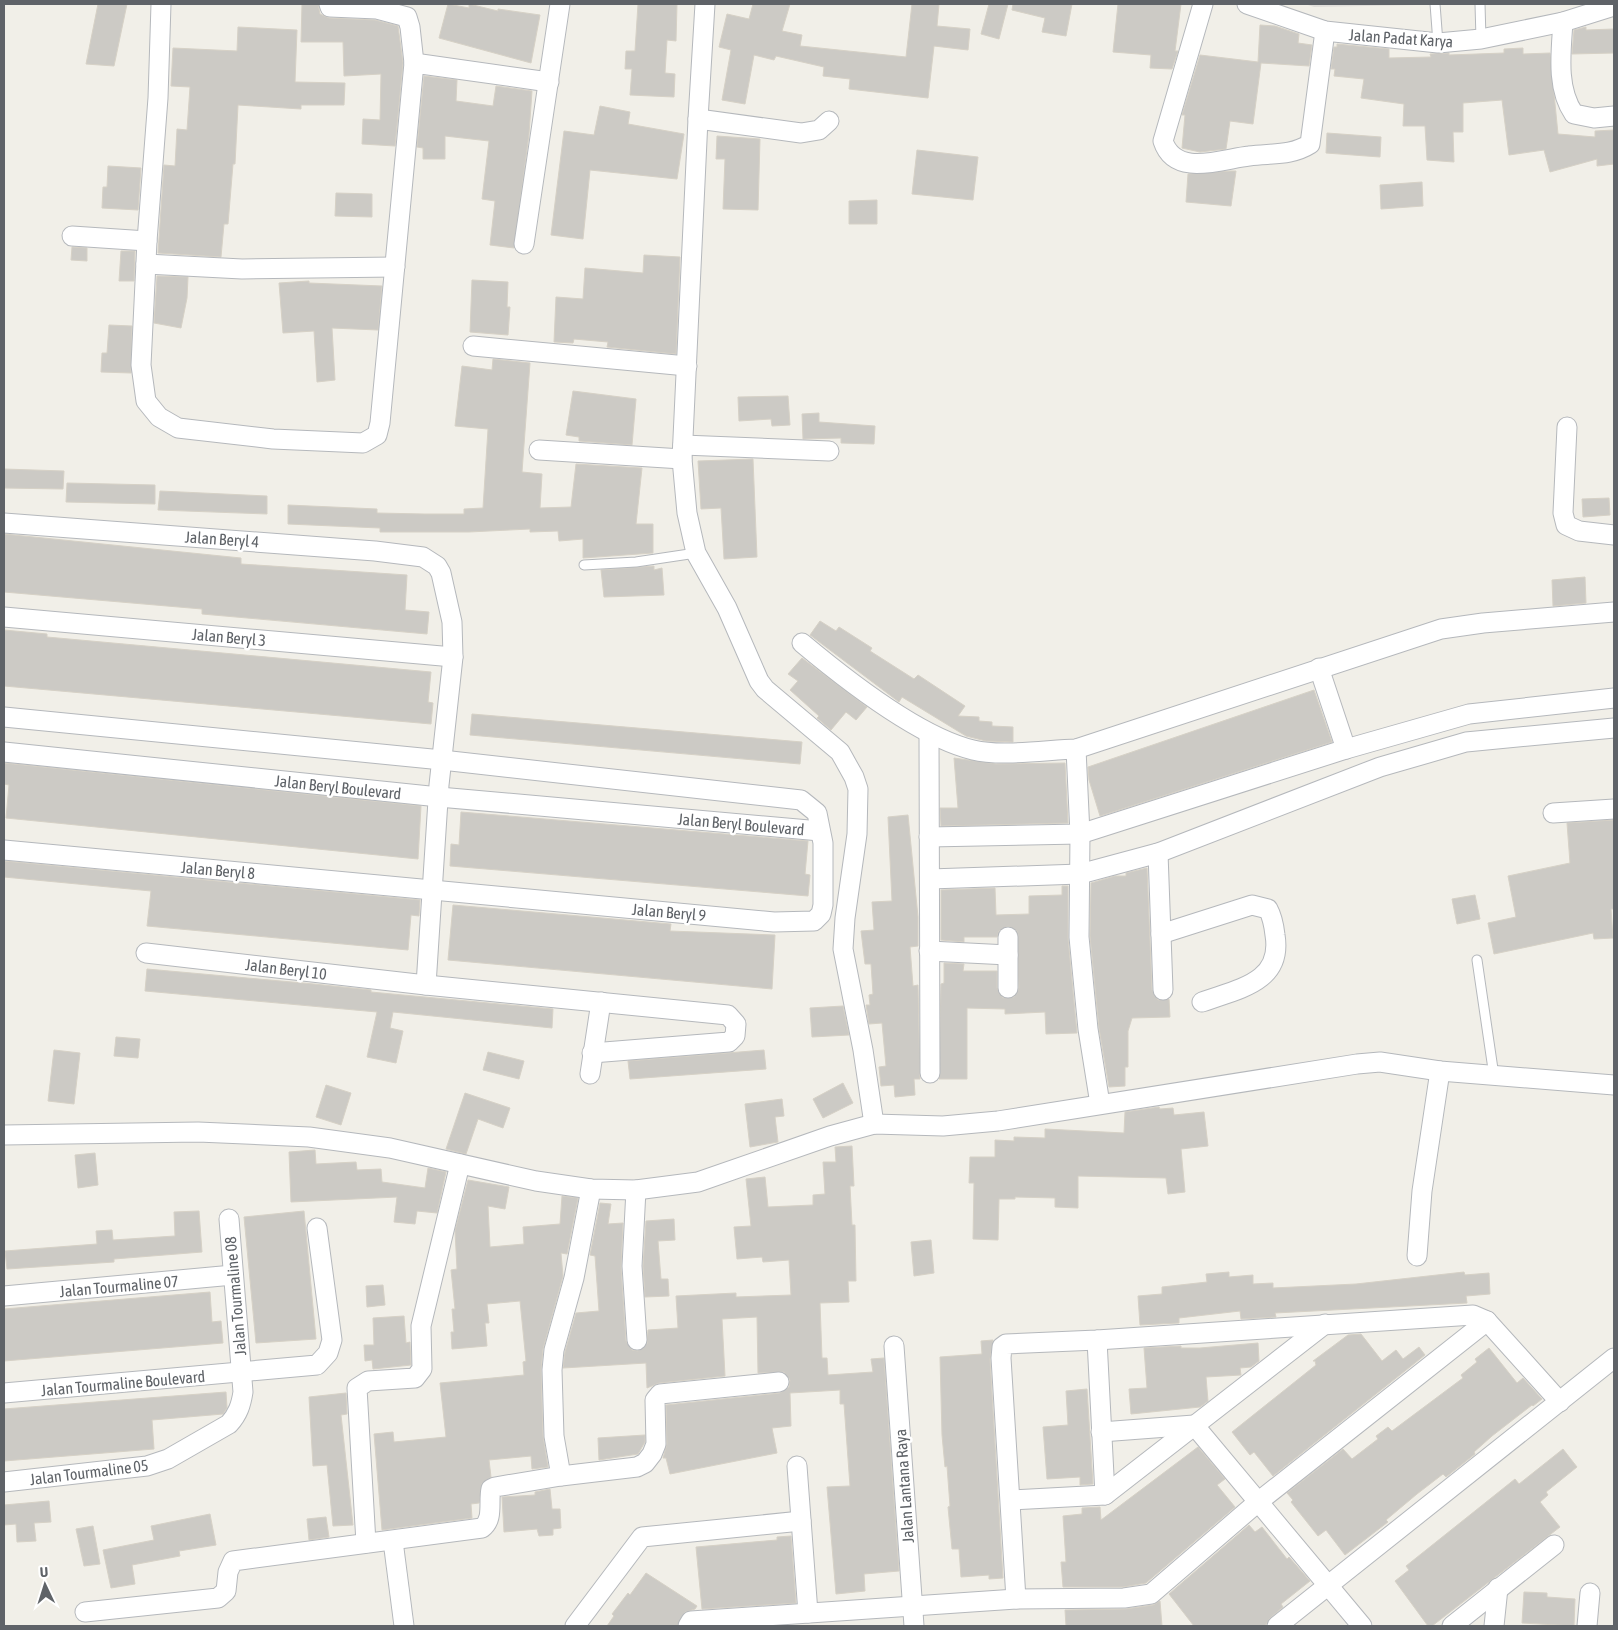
<svg xmlns="http://www.w3.org/2000/svg" width="1618" height="1630" font-family="'Asap Condensed',sans-serif">
  <style>
    .industrial { fill: #e0deda }
    .building { fill: #cccac5; stroke: #d6d1c6 }
    .lines { fill: none; stroke-linecap: round; stroke-linejoin: round }
    .service-casing { stroke: #b5b8bc; stroke-width: 11 }
    .minor-casing { stroke: #b5b8bc; stroke-width: 21 }
    .service { stroke: #fff; stroke-width: 9 }
    .minor { stroke: #fff; stroke-width: 19 }
    .labels { text-anchor: middle; stroke-width: 5; stroke-linejoin: round; paint-order: stroke }
    .street-label { font-size: 16px; fill: #5f6368; stroke: #fff }
  </style>
  <rect width="100%" height="100%" fill="#f1efe8"/>
  <polygon class="industrial" points="1305,4 1467,4 1314,7"/>
  <g class="building">
    <polygon points="98,4 127,4 114,66 86,64"/>
    <polygon points="302,4 318,4 320,14 329,18 375,20 398,26 403,63 395,146 362,144 363,119 380,120 381,74 344,76 343,42 301,42"/>
    <polygon points="448,4 469,8 469,4 498,11 498,9 540,15 531,63 439,38"/>
    <polygon points="638,4 677,4 676,41 667,40 665,73 675,74 674,97 630,95 632,69 625,69 626,51 635,51"/>
    <polygon points="753,4 790,4 782,31 802,35 800,46 906,57 912,4 939,4 937,26 970,29 968,50 934,46 928,98 849,89 850,79 823,76 824,67 776,56 774,60 754,55 745,104 722,100 731,50 719,47 727,14 749,19"/>
    <polygon points="989,4 1008,4 999,39 981,34"/>
    <polygon points="1013,4 1072,4 1066,36 1042,32 1045,18 1012,10"/>
    <polygon points="1118,4 1181,4 1175,51 1178,51 1172,69 1150,68 1151,55 1113,52"/>
    <polygon points="1260,25 1275,26 1299,34 1298,43 1312,45 1309,66 1261,63 1253,124 1230,121 1226,149 1200,152 1182,148 1185,115 1182,115 1200,55 1258,62"/>
    <polygon points="238,27 297,30 295,82 345,83 344,105 301,105 301,109 238,105 235,164 233,164 228,224 224,224 221,257 158,253 164,165 175,166 177,129 187,130 190,87 171,86 173,48 237,51"/>
    <polygon points="1586,27 1586,30 1614,29 1614,53 1572,54 1574,30"/>
    <polygon points="1337,44 1389,49 1389,58 1431,57 1430,54 1449,53 1449,55 1504,53 1504,49 1523,48 1523,54 1550,53 1558,134 1595,137 1595,131 1614,130 1614,164 1597,166 1597,159 1550,172 1544,150 1509,155 1502,100 1463,103 1463,132 1453,132 1454,162 1427,160 1425,126 1403,126 1404,104 1361,98 1364,79 1334,76 1335,69 1331,69 1334,47 1337,47"/>
    <polygon points="424,76 457,80 456,101 493,106 496,86 532,91 529,134 514,248 490,245 495,201 482,199 489,141 445,136 445,159 423,159 423,148 417,147"/>
    <polygon points="600,106 630,112 628,124 684,134 677,179 590,170 583,239 551,235 564,131 594,135"/>
    <polygon points="1327,133 1381,137 1380,157 1326,153"/>
    <polygon points="717,136 760,139 758,210 723,209 725,159 716,159"/>
    <polygon points="917,150 978,157 973,200 912,194"/>
    <polygon points="108,166 141,168 138,210 102,208 103,187 107,187"/>
    <polygon points="1231,171 1236,171 1231,206 1186,202 1188,174"/>
    <polygon points="1422,182 1423,206 1381,209 1380,185"/>
    <polygon points="336,193 372,194 372,217 335,216"/>
    <polygon points="877,200 877,224 849,224 849,201"/>
    <polygon points="72,247 87,248 87,261 71,260"/>
    <polygon points="121,251 135,251 134,281 119,281"/>
    <polygon points="644,255 680,257 676,354 607,347 608,342 574,339 573,343 554,342 556,297 583,299 585,268 643,273"/>
    <polygon points="157,276 188,277 187,298 181,328 154,323"/>
    <polygon points="472,280 508,282 507,307 510,307 508,335 470,332"/>
    <polygon points="309,281 309,283 382,286 378,330 332,328 335,380 317,382 314,331 283,333 279,283"/>
    <polygon points="109,325 132,326 131,373 101,372 102,353 107,353"/>
    <polygon points="493,359 530,363 522,472 542,474 540,508 571,507 576,464 642,468 636,524 653,524 653,553 583,558 583,539 559,541 558,531 530,532 530,529 469,532 380,532 380,528 288,524 288,505 377,509 377,513 424,514 464,514 464,509 483,508 488,429 455,426 462,366 492,370"/>
    <polygon points="573,391 636,399 632,445 579,441 579,437 566,435"/>
    <polygon points="788,396 790,425 772,426 771,419 739,421 738,397"/>
    <polygon points="819,413 819,422 875,426 874,444 841,443 841,438 803,439 802,414"/>
    <polygon points="753,459 757,557 724,559 721,508 701,509 698,461"/>
    <polygon points="4,469 64,471 63,489 4,488"/>
    <polygon points="67,483 155,485 155,504 66,502"/>
    <polygon points="160,491 267,496 267,514 158,510"/>
    <polygon points="1609,498 1610,515 1583,517 1582,499"/>
    <polygon points="4,534 241,558 241,564 407,575 405,610 429,612 427,634 202,614 202,609 4,592"/>
    <polygon points="654,566 654,570 662,568 664,595 604,597 601,570"/>
    <polygon points="1585,577 1586,603 1553,606 1552,580"/>
    <polygon points="820,621 836,631 839,627 872,648 870,651 914,679 918,675 965,706 958,716 979,717 979,721 992,722 992,726 1013,727 1013,742 986,741 966,736 902,697 899,702 810,635"/>
    <polygon points="4,630 47,634 47,637 431,672 428,702 433,703 431,724 4,686"/>
    <polygon points="802,658 867,707 856,720 846,712 831,730 817,718 819,716 790,690 798,681 788,674"/>
    <polygon points="1314,690 1332,742 1100,816 1089,780 1088,767"/>
    <polygon points="472,714 802,742 800,764 470,735"/>
    <polygon points="954,758 996,764 1065,763 1068,823 941,826 940,808 958,808"/>
    <polygon points="4,763 421,806 418,859 6,818 9,785 4,784"/>
    <polygon points="461,812 808,841 805,874 810,875 808,896 450,866 451,844 459,845"/>
    <polygon points="908,815 918,917 918,946 910,947 913,986 918,985 920,1079 914,1079 915,1095 895,1097 894,1085 881,1086 879,1067 886,1066 882,1023 869,1024 866,1005 870,1005 869,995 873,994 871,964 865,964 861,931 874,930 872,902 892,901 888,817"/>
    <polygon points="1614,820 1614,909 1611,909 1613,938 1594,939 1593,933 1494,954 1488,923 1516,917 1508,876 1570,863 1567,823"/>
    <polygon points="4,861 420,900 419,916 411,915 408,950 147,926 151,891 4,877"/>
    <polygon points="1147,868 1152,990 1158,1000 1169,999 1170,1017 1132,1018 1128,1031 1128,1067 1125,1067 1125,1086 1109,1087 1099,1028 1090,936 1091,883 1115,876 1126,876 1126,873"/>
    <polygon points="1062,886 1068,886 1068,938 1077,1033 1046,1034 1045,1012 1005,1014 1005,1009 967,1008 967,1079 939,1079 941,984 944,983 944,963 964,964 963,971 997,971 997,988 1003,998 1014,997 1019,988 1017,931 1008,926 999,931 997,937 964,937 964,942 941,940 941,890 995,888 996,915 1029,914 1029,896 1062,895"/>
    <polygon points="1475,895 1480,919 1457,924 1452,899"/>
    <polygon points="453,905 671,924 670,931 775,935 772,989 448,960"/>
    <polygon points="147,969 314,984 371,990 371,992 553,1009 552,1028 393,1012 390,1028 403,1031 396,1063 367,1057 377,1012 145,991"/>
    <polygon points="843,1006 849,1035 812,1037 810,1008"/>
    <polygon points="116,1037 140,1039 138,1058 114,1056"/>
    <polygon points="54,1050 80,1053 74,1104 48,1101"/>
    <polygon points="764,1050 766,1069 630,1079 628,1061"/>
    <polygon points="488,1052 524,1061 519,1079 483,1070"/>
    <polygon points="843,1083 853,1103 823,1118 813,1099"/>
    <polygon points="326,1085 351,1093 341,1125 316,1117"/>
    <polygon points="465,1093 510,1108 503,1128 478,1119 466,1154 446,1149"/>
    <polygon points="782,1099 784,1116 775,1117 778,1142 750,1147 745,1104"/>
    <polygon points="1159,1107 1160,1109 1173,1108 1174,1115 1204,1112 1208,1146 1181,1149 1185,1192 1168,1194 1166,1178 1078,1176 1078,1208 1055,1207 1055,1198 1015,1197 1015,1199 999,1199 998,1240 973,1239 974,1183 969,1183 970,1157 995,1157 995,1140 1014,1141 1014,1137 1045,1138 1045,1129 1124,1133 1125,1112"/>
    <polygon points="852,1146 854,1186 850,1186 852,1225 855,1225 856,1281 848,1281 849,1302 820,1303 822,1358 827,1358 828,1375 873,1372 871,1359 884,1358 899,1571 864,1574 865,1591 836,1594 827,1487 850,1486 844,1404 840,1404 840,1390 790,1393 791,1426 772,1428 777,1453 670,1474 666,1458 663,1458 667,1444 666,1405 780,1393 789,1387 790,1380 784,1372 758,1373 757,1317 722,1319 725,1376 659,1383 647,1388 646,1363 563,1368 565,1352 576,1313 599,1311 595,1256 590,1255 600,1203 611,1204 608,1224 623,1223 621,1267 626,1341 632,1350 638,1351 647,1344 648,1330 678,1328 676,1296 736,1293 736,1297 791,1295 789,1260 763,1262 762,1257 737,1259 734,1227 751,1226 746,1179 765,1177 768,1207 813,1205 813,1195 825,1194 823,1162 836,1162 835,1147"/>
    <polygon points="315,1150 316,1164 356,1162 357,1170 381,1169 382,1182 425,1188 428,1168 446,1172 437,1213 417,1211 415,1224 394,1222 397,1197 291,1202 289,1152"/>
    <polygon points="95,1153 98,1185 78,1188 75,1155"/>
    <polygon points="468,1180 509,1187 505,1209 488,1206 490,1247 524,1244 523,1227 560,1224 562,1196 578,1198 567,1254 561,1253 563,1276 543,1349 541,1370 543,1436 548,1467 532,1469 531,1456 489,1460 491,1477 482,1483 479,1503 471,1504 472,1518 382,1530 374,1434 393,1432 394,1442 446,1437 440,1383 524,1375 523,1362 526,1361 520,1301 487,1304 489,1323 485,1323 487,1346 452,1349 451,1332 454,1332 452,1309 455,1309 451,1270 457,1269 455,1231"/>
    <polygon points="199,1211 202,1252 114,1259 114,1262 7,1269 5,1251 97,1244 96,1231 112,1230 113,1240 175,1236 174,1212"/>
    <polygon points="304,1211 316,1339 256,1343 244,1217"/>
    <polygon points="674,1219 675,1240 658,1241 661,1279 668,1279 669,1296 645,1297 643,1266 646,1221"/>
    <polygon points="931,1240 934,1273 914,1276 911,1242"/>
    <polygon points="1229,1272 1229,1277 1253,1275 1253,1284 1273,1283 1273,1288 1356,1284 1464,1272 1465,1275 1489,1273 1490,1294 1466,1296 1467,1303 1275,1313 1276,1317 1241,1319 1240,1311 1179,1318 1179,1323 1140,1325 1138,1296 1162,1294 1162,1287 1207,1282 1206,1274"/>
    <polygon points="383,1285 385,1305 367,1307 366,1286"/>
    <polygon points="210,1292 212,1322 221,1321 223,1343 4,1361 4,1309"/>
    <polygon points="404,1316 406,1343 410,1342 411,1365 373,1369 372,1360 365,1361 364,1345 374,1345 373,1318"/>
    <polygon points="1361,1334 1382,1361 1396,1350 1403,1359 1419,1347 1425,1355 1273,1476 1254,1452 1250,1455 1232,1432 1316,1365 1315,1361 1313,1361 1348,1335"/>
    <polygon points="993,1340 990,1359 1003,1578 989,1579 989,1575 961,1577 959,1549 952,1549 948,1507 950,1506 947,1466 945,1467 942,1435 940,1357 982,1354 981,1341"/>
    <polygon points="1258,1343 1259,1361 1251,1367 1240,1368 1241,1375 1206,1377 1208,1401 1200,1407 1131,1414 1129,1389 1147,1388 1144,1348 1181,1346 1181,1348 1200,1348"/>
    <polygon points="1489,1348 1517,1383 1523,1378 1542,1399 1533,1406 1532,1405 1492,1436 1474,1452 1475,1454 1446,1477 1443,1474 1417,1494 1386,1520 1388,1522 1345,1555 1326,1530 1318,1536 1291,1502 1293,1500 1287,1493 1343,1449 1352,1459 1378,1439 1376,1436 1388,1427 1392,1431 1463,1378 1461,1375 1477,1362 1475,1359"/>
    <polygon points="1087,1389 1093,1484 1080,1485 1080,1477 1047,1479 1043,1427 1068,1425 1066,1391"/>
    <polygon points="226,1392 227,1408 223,1414 152,1420 154,1449 4,1461 4,1409"/>
    <polygon points="346,1393 347,1414 341,1415 353,1525 333,1526 327,1465 313,1466 309,1397"/>
    <polygon points="645,1435 645,1442 638,1454 599,1460 598,1438"/>
    <polygon points="1198,1447 1225,1479 1217,1485 1235,1507 1146,1583 1123,1587 1063,1587 1061,1562 1066,1562 1063,1516 1082,1514 1082,1508 1100,1507 1101,1520"/>
    <polygon points="1563,1449 1577,1467 1546,1492 1548,1495 1540,1502 1560,1527 1432,1626 1428,1626 1395,1581 1409,1570 1406,1566 1515,1479 1519,1484"/>
    <polygon points="550,1489 552,1509 560,1509 561,1528 553,1529 553,1535 539,1536 537,1529 504,1532 502,1497 535,1495 535,1492"/>
    <polygon points="49,1501 51,1522 34,1523 36,1541 17,1542 16,1524 4,1525 4,1505"/>
    <polygon points="210,1514 216,1545 179,1551 180,1556 132,1565 135,1584 111,1588 103,1550 154,1540 151,1526"/>
    <polygon points="326,1517 329,1537 309,1540 307,1519"/>
    <polygon points="1249,1525 1255,1532 1262,1527 1287,1559 1289,1557 1310,1581 1281,1604 1283,1607 1270,1618 1265,1626 1194,1626 1169,1594"/>
    <polygon points="93,1526 100,1564 84,1566 76,1529"/>
    <polygon points="791,1536 796,1603 702,1609 696,1547 777,1540 777,1537"/>
    <polygon points="646,1573 697,1606 695,1609 685,1612 677,1626 607,1626 614,1616 612,1614 628,1593 630,1595"/>
    <polygon points="1524,1592 1547,1593 1547,1597 1575,1599 1574,1626 1522,1623"/>
    <polygon points="1160,1601 1162,1626 1066,1626 1065,1610 1126,1609 1153,1605"/>
  </g>
  <g class="lines">
    <g class="service-casing">
      <g id="service">
        <polyline points="1435,4 1438,43"/>
        <polyline points="1480,4 1481,39"/>
        <polyline points="584,565 636,562 696,553"/>
        <polyline points="1477,960 1494,1076"/>
      </g>
    </g>
    <g class="minor-casing">
      <g id="minor">
        <polyline points="161,4 158,98 147,241 141,365 146,401 159,417 178,428 273,439 363,443 377,435 380,423 414,63 549,82"/>
        <polyline points="329,4 330,7 377,9 407,17 410,27 414,63"/>
        <polyline points="705,4 698,119 682,459 687,513 696,553 727,608 759,681 765,689 840,752 854,777 858,789 857,834 845,918 843,949 863,1050 874,1124"/>
        <path d="M1203,4l-40,137c12,37 59,18 86,15 22,-3 42,0 61,-12l15,-113"/>
        <polyline points="1247,4 1325,31 1438,43 1481,39 1563,22 1614,6"/>
        <path d="M1563,22c-2,30 -7,66 11,92l20,4 20,-2"/>
        <polyline points="698,119 801,133 819,130 829,121"/>
        <polyline points="72,236 147,241"/>
        <polyline points="524,244 560,4"/>
        <polyline points="146,264 242,269 395,267"/>
        <polyline points="473,346 687,366"/>
        <polyline points="1567,427 1563,513 1566,525 1579,531 1614,535"/>
        <polyline points="683,445 829,451"/>
        <polyline points="539,450 682,459"/>
        <polyline points="4,523 375,551 423,557 437,566 441,573 452,622 453,657 439,785 426,985"/>
        <polyline points="4,617 453,657"/>
        <path d="M802,643c43,36 117,94 171,107 28,7 73,0 103,-1l365,-120 42,-6 131,-11"/>
        <polyline points="1319,668 1346,749"/>
        <polyline points="4,717 442,760 801,800 817,813 823,843 823,905 821,914 814,921 774,922 4,850"/>
        <polyline points="929,734 930,1073"/>
        <polyline points="1076,749 1080,834 1079,937 1088,1029 1100,1104"/>
        <polyline points="4,752 439,797 820,831"/>
        <polyline points="1553,813 1614,809"/>
        <polyline points="929,837 1080,834 1346,749 1469,714 1614,698"/>
        <polyline points="1158,853 1163,990"/>
        <polyline points="930,879 1080,874 1158,853 1380,767 1466,742 1614,728"/>
        <path d="M1161,934l91,-29 16,4c5,9 6,17 7,26 8,48 -38,54 -73,67"/>
        <polyline points="929,951 1008,955"/>
        <polyline points="146,953 426,985 728,1015 736,1024 735,1036 729,1042 592,1053"/>
        <polyline points="1008,988 1008,937"/>
        <polyline points="590,1074 601,1002"/>
        <polyline points="4,1135 198,1132 309,1137 390,1148 536,1181 591,1189 636,1190 698,1182 830,1136 874,1124 943,1126 998,1121 1357,1064 1380,1062 1440,1071 1614,1085"/>
        <polyline points="636,1190 632,1266 637,1340"/>
        <polyline points="1417,1256 1422,1191 1440,1071"/>
        <polyline points="4,1296 233,1275"/>
        <polyline points="1097,1340 1105,1495"/>
        <polyline points="894,1346 914,1626"/>
        <polyline points="4,1393 317,1365 328,1353 332,1340 317,1228"/>
        <polyline points="1101,1432 1194,1425 1362,1626"/>
        <polyline points="797,1466 808,1613"/>
        <polyline points="561,1476 554,1436 552,1370 554,1350 574,1278 591,1189"/>
        <path d="M4,1482l143,-16 21,-7 61,-35c9,-10 12,-19 14,-32l-14,-173"/>
        <polyline points="1011,1500 1105,1495 1325,1324"/>
        <polyline points="393,1541 404,1626"/>
        <polyline points="366,1543 357,1388 368,1381 415,1378 422,1369 421,1326 460,1164"/>
        <polyline points="1016,1599 1001,1358 1002,1347 1006,1344 1097,1340 1473,1315 1487,1321 1560,1402"/>
        <path d="M85,1612l133,-14 8,-7 2,-19 5,-11 249,-33c12,-9 6,-26 9,-39l4,-2 66,-11 76,-9 8,-4 7,-9 4,-10 -1,-44 5,-6 119,-12"/>
        <polyline points="575,1626 642,1537 801,1521"/>
        <polyline points="688,1626 691,1621 1016,1599 1124,1598 1151,1594 1258,1502 1487,1321"/>
        <polyline points="1277,1626 1614,1358"/>
        <polyline points="1452,1626 1554,1545"/>
        <polyline points="1494,1626 1498,1588"/>
        <polyline points="1587,1626 1590,1593"/>
      </g>
    </g>
    <use href="#service" class="service"/>
    <use href="#minor" class="minor"/>
  </g>
  <g class="labels">
    <g class="street-label">
      <text transform="translate(1401 38) rotate(4)" y="6">Jalan Padat Karya</text>
      <text transform="translate(222 539) rotate(4)" y="6">Jalan Beryl 4</text>
      <text transform="translate(229 637) rotate(5)" y="6">Jalan Beryl 3</text>
      <text transform="translate(338 787) rotate(6)" y="6">Jalan Beryl Boulevard</text>
      <text transform="translate(741 824) rotate(5)" y="6">Jalan Beryl Boulevard</text>
      <text transform="translate(218 870) rotate(5)" y="6">Jalan Beryl 8</text>
      <text transform="translate(669 912) rotate(5)" y="6">Jalan Beryl 9</text>
      <text transform="translate(286 969) rotate(7)" y="6">Jalan Beryl 10</text>
      <text transform="translate(119 1286) rotate(-5)" y="6">Jalan Tourmaline 07</text>
      <text transform="translate(235 1296) rotate(-95)" y="6">Jalan Tourmaline 08</text>
      <text transform="translate(123 1383) rotate(-5)" y="6">Jalan Tourmaline Boulevard</text>
      <text transform="translate(89 1472) rotate(-7)" y="6">Jalan Tourmaline 05</text>
      <text transform="translate(904 1486) rotate(-94)" y="6">Jalan Lantana Raya</text>
    </g>
  </g>
  <rect width="1618" height="1630" fill="none" stroke="#5f6368" stroke-width="10"/>
  <g transform="translate(45 1585) rotate(356)" stroke="#ffffff" stroke-width="4" paint-order="stroke">
  <path d="M0-4L9 19L0 12L-9 19Z" fill="#5f6368"/>
  <text y="-8" font-size="14" font-weight="bold" text-anchor="middle" fill="#5f6368">U</text>
  </g>
</svg>
